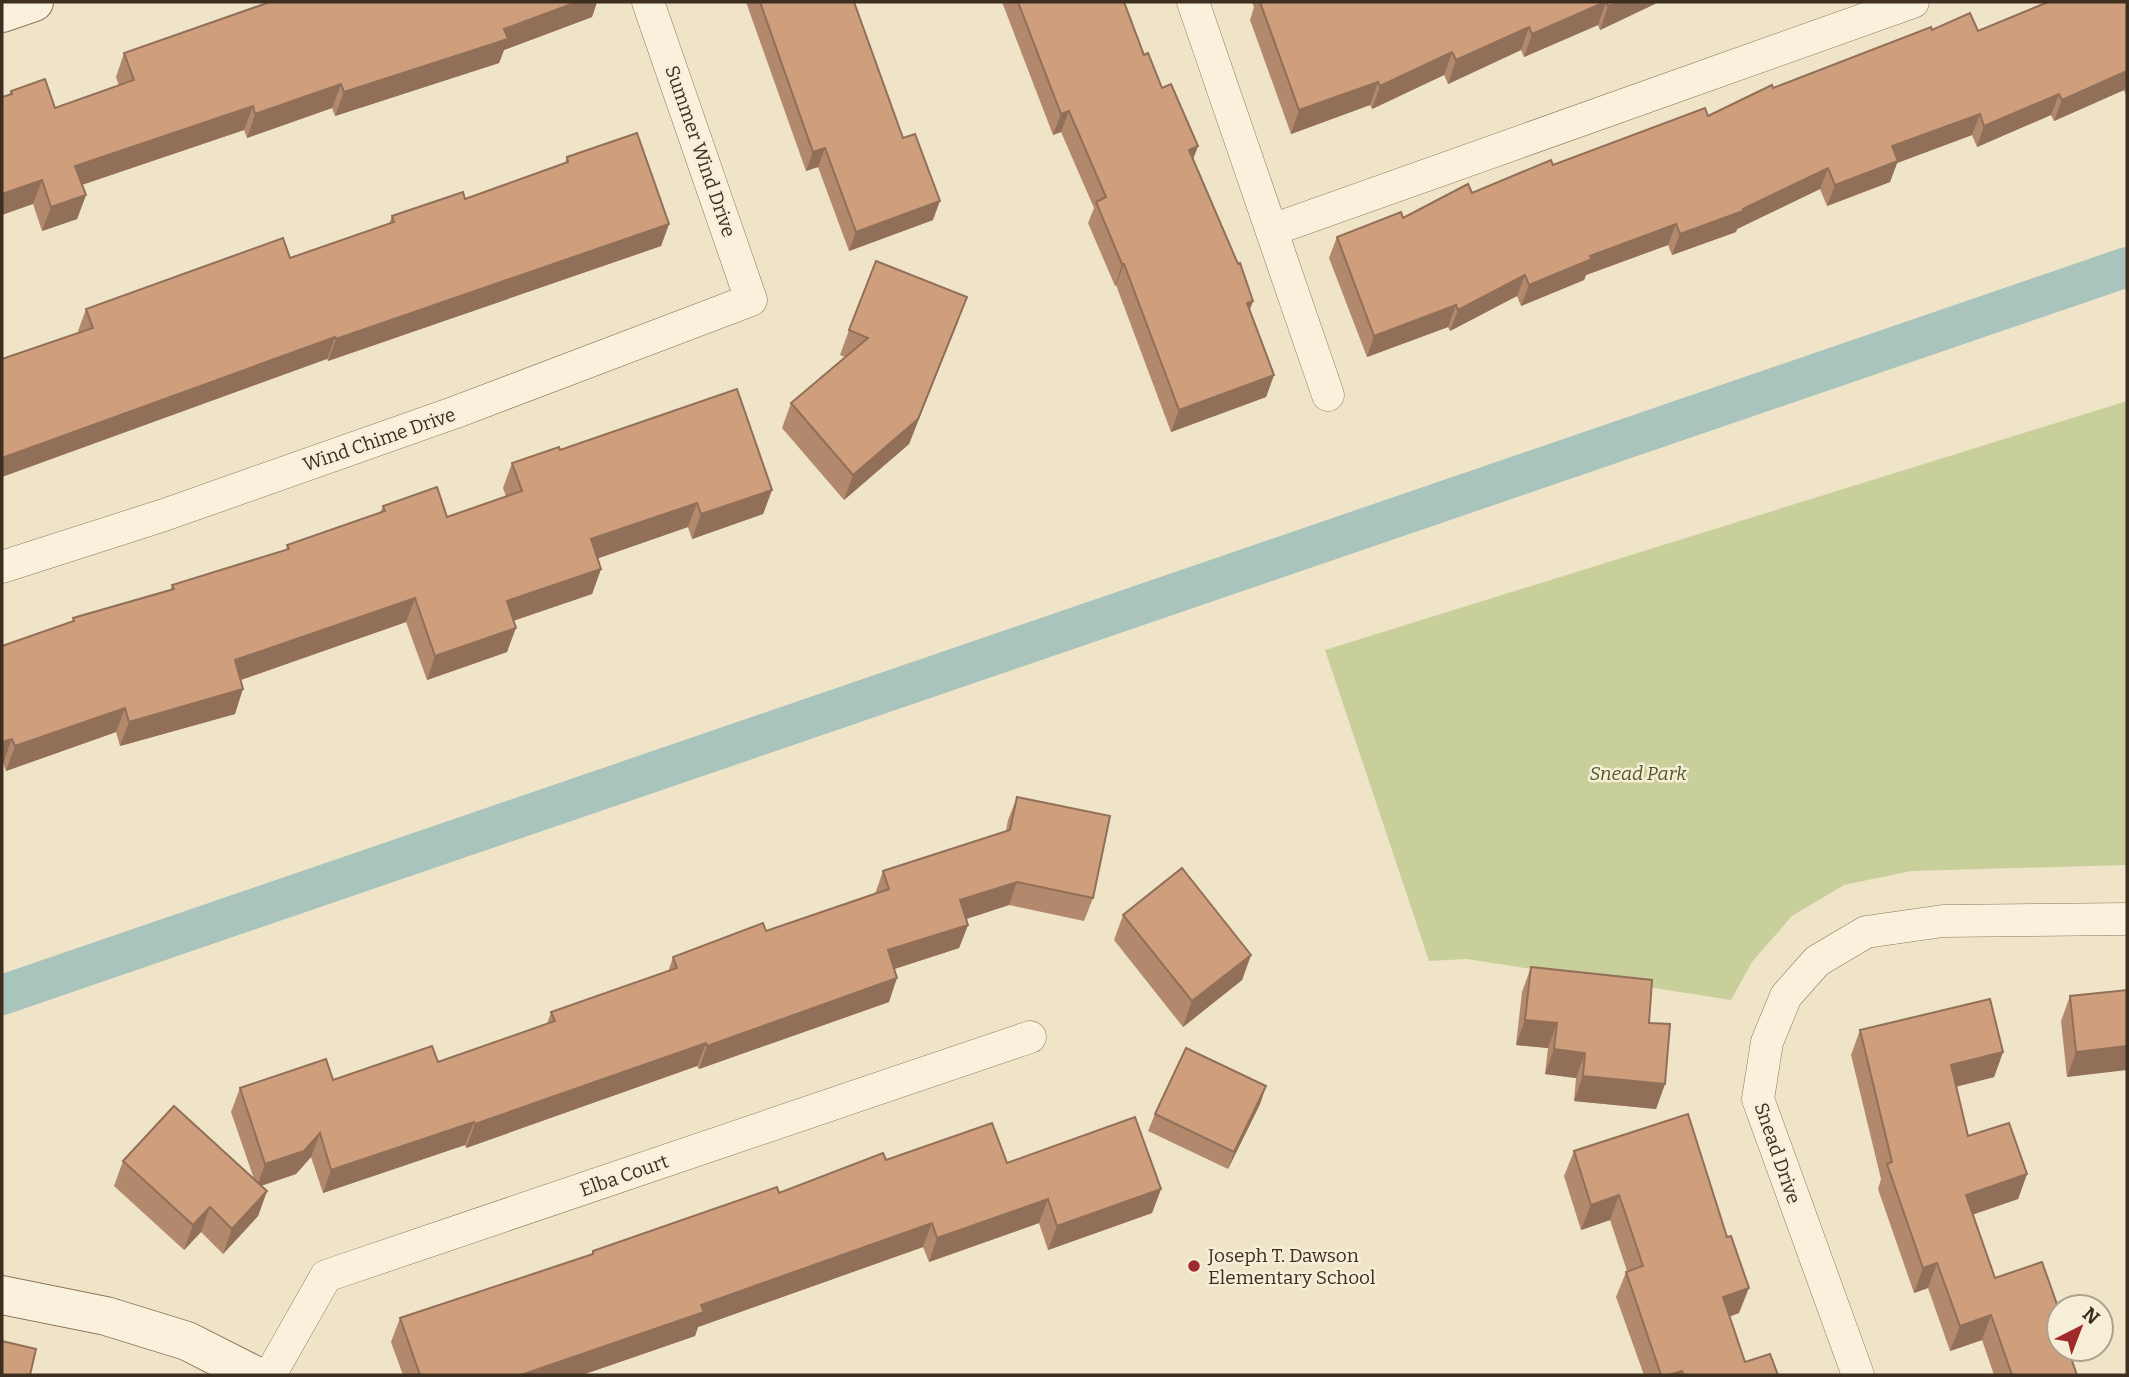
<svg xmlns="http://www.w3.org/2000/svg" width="2129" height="1377" font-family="Bitter,serif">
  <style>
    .green { fill: #c9cf9b }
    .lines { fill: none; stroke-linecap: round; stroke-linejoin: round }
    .canal { stroke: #a9c4bc; stroke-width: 40 }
    .minor-casing { stroke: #8d765c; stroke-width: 33 }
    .tertiary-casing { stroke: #8d765c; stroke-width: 40 }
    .minor { stroke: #faf1dc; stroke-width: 32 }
    .tertiary { stroke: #faf1dc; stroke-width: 38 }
    .wall { fill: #b2896c }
    .shaded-wall { fill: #916f58 }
    .building { fill: #cf9f7d; stroke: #916f58; stroke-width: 2 }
    .poi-dot { fill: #9e2a2b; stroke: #f7eed8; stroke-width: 2.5 }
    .labels { text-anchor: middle; stroke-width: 5; stroke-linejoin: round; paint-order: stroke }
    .street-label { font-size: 19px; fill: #3d2e20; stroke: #f7eed8 }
    .park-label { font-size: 19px; font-style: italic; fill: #4d5a26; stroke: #f7eed8 }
    .poi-label { font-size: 19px; fill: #3d2e20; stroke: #f7eed8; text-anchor: start }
  </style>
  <rect width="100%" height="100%" fill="#f0e4c8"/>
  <polygon class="green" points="2127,401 2127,865 1911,871 1844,885 1792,916 1752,962 1731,1000 1467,959 1429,961 1325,650"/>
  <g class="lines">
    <polyline class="canal" points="2,995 2127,267"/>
    <g class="minor-casing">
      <g id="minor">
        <polyline points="1193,2 1328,395"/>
        <polyline points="1272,230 1913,2"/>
        <polyline points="2,567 164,515 456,412 751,300 648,2"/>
        <polyline points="270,1375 326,1276 1030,1037"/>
        <polyline points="1858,1375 1758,1099 1767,1042 1786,996 1817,961 1866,932 1943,921 2127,919"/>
      </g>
    </g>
    <g class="tertiary-casing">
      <g id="tertiary">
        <polyline points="2,13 34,2"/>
        <polyline points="2,1295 106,1316 187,1341 254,1375"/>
      </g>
    </g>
    <use href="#minor" class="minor"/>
    <use href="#tertiary" class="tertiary"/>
  </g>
  <g class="wall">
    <polygon points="270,2 597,2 592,17 504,50 499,63 335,116 332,108 247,138 244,130 82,185 86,195 77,219 42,231 33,204 9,95 11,91 55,108 119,86 116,77 124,53"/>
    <polygon points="746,2 854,2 933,220 849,251 818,167 806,171"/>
    <polygon points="1002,2 1124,2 1144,55 1162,88 1198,146 1193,159 1253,301 1249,311 1274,375 1266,397 1171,432 1116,285 1115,286 1088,223 1094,208 1061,132 1053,135"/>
    <polygon points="1252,2 1659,2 1600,30 1598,25 1524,57 1521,50 1448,84 1444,75 1372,109 1370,105 1291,134 1250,20 1254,7"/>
    <polygon points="2044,2 2127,2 2127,95 2126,95 2124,90 2054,121 2051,115 1977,147 1972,135 1897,163 1890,182 1827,206 1820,189 1737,229 1736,232 1672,255 1668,245 1586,275 1584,280 1521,306 1517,296 1450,331 1448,327 1367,357 1329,258 1337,237 1403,218 1553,165 1708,116 1773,88 1932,30 1978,31 2043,4"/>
    <polygon points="567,157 669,224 661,246 328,361 327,359 79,332 78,331 86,309 290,258 389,224 392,216 465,199 565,163"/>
    <polygon points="958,322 909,444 844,500 782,428 791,403 845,357 840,355 849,330"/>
    <polygon points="560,450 772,490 763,514 692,539 688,527 598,558 601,569 592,594 513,621 507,652 427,680 406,622 241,680 235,714 120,746 116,732 6,771 3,763 2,646 72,622 73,618 171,589 172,585 286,550 287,545 380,513 383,506 447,517 506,496 503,488 512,463"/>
    <polygon points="1017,797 1093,898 1084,921 1009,905 966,919 968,925 959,948 894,969 889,1002 699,1069 697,1066 466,1148 465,1145 323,1193 311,1157 296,1174 261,1186 267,1191 258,1216 223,1254 201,1232 184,1250 114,1186 123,1161 254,1179 231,1112 240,1088 333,1080 438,1062 547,1024 551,1012 668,972 673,957 766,931 875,894 883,871 1006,831 1008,820"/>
    <polygon points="1123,915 1251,955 1242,980 1183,1027 1114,940"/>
    <polygon points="1531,967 1649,1023 1665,1084 1656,1109 1574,1101 1576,1078 1545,1074 1548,1048 1516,1045 1522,992"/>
    <polygon points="2127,990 2067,1077 2061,1021 2070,996"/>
    <polygon points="1860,1030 2003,1052 1994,1077 1956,1087 1968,1136 2027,1174 2018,1199 1972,1215 1995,1278 2073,1364 2077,1375 1994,1375 1982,1340 1950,1351 1928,1288 1914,1293 1878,1189 1881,1179 1851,1055"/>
    <polygon points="1266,1086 1260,1104 1228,1169 1148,1131 1155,1114"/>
    <polygon points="1574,1151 1739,1313 1729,1317 1745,1362 1778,1375 1644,1375 1616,1297 1626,1272 1627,1271 1610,1220 1581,1230 1564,1176"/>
    <polygon points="886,1160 1007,1163 1161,1189 1152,1213 1048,1250 1039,1223 929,1262 923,1247 698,1327 695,1336 582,1375 403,1375 391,1342 400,1318 591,1255 593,1251 779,1193"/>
  </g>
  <g class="shaded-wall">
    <polygon points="577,2 597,2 592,17 504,50 499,63 335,116 344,92"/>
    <polygon points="1606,2 1598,25 1524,57 1532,34"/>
    <polygon points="1618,2 1659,2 1600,30 1608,6"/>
    <polygon points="1529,27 1521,50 1448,84 1456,60"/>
    <polygon points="1452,52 1444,75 1372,109 1380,86"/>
    <polygon points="2127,71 2127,82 2124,90 2054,121 2062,100"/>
    <polygon points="1378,82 1370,105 1291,134 1299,110"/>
    <polygon points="341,84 332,108 247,138 255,114"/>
    <polygon points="2059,94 2051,115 1977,147 1984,126"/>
    <polygon points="253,106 244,130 66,190 75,166"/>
    <polygon points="1069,111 1061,132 1053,135 1061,114"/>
    <polygon points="1980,114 1972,135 1897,163 1890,182 1827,206 1835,185 1892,146"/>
    <polygon points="1198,146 1190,167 1189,150"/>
    <polygon points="825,148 818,167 806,171 813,152"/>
    <polygon points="1828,168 1820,189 1737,229 1736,232 1672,255 1680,234 1743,209"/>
    <polygon points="42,180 33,204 2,215 2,194"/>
    <polygon points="86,195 77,219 42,231 51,207"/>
    <polygon points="940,201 933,220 849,251 856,232"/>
    <polygon points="669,224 661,246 328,361 336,339"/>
    <polygon points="1676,224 1668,245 1586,275 1584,280 1521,306 1529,285 1590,256"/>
    <polygon points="1122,264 1124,264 1116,285 1115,286"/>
    <polygon points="1525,275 1517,296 1450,331 1458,310"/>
    <polygon points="967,297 909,444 844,500 853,475"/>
    <polygon points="1253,301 1245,322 1247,303"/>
    <polygon points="1456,305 1448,327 1367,357 1374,336"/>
    <polygon points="335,337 327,359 2,477 2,458"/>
    <polygon points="1274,375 1266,397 1171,432 1179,410"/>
    <polygon points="772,490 763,514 692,539 701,514"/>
    <polygon points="697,503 688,527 582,564 591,539"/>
    <polygon points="601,569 592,594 498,626 507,601"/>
    <polygon points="415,598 406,622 226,685 235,660"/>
    <polygon points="516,628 507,652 427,680 435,656"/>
    <polygon points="243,689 235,714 120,746 129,722"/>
    <polygon points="125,708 116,732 6,771 15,746"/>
    <polygon points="12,739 3,763 2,764 2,742"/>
    <polygon points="1017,882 1009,905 951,924 960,900"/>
    <polygon points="968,925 959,948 879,974 888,950"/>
    <polygon points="1251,955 1242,980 1183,1027 1192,1001"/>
    <polygon points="897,978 889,1002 699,1069 707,1046"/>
    <polygon points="1525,1020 1557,1023 1548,1048 1516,1045"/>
    <polygon points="706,1043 697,1066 466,1148 475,1124"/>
    <polygon points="2127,1046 2127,1070 2067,1077 2076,1052"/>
    <polygon points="1554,1049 1585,1053 1576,1078 1545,1074"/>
    <polygon points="2003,1052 1994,1077 1942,1090 1951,1065"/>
    <polygon points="1583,1076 1665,1084 1656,1109 1574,1101"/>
    <polygon points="1266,1086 1260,1104 1228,1169 1234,1152"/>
    <polygon points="474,1122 465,1145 323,1193 331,1170"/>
    <polygon points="320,1133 311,1157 296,1174 257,1187 265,1164"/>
    <polygon points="2027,1174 2018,1199 1956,1220 1966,1195"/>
    <polygon points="1161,1189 1152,1213 1048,1250 1057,1226"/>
    <polygon points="267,1191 258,1216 223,1254 232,1229"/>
    <polygon points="1619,1195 1610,1220 1581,1230 1591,1205"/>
    <polygon points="1048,1199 1039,1223 929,1262 937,1238"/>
    <polygon points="210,1207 201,1232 184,1250 193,1225"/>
    <polygon points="932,1223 923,1247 698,1327 695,1336 582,1375 521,1375 701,1305"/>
    <polygon points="1937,1263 1928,1288 1914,1293 1923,1268"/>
    <polygon points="1749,1288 1739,1313 1713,1322 1723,1297"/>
    <polygon points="1991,1315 1982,1340 1950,1351 1960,1326"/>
    <polygon points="1682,1371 1680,1375 1669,1375"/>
  </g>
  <g class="building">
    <polygon points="270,2 577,2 504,29 508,39 344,92 341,84 255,114 253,106 75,166 86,195 51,207 42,180 2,194 2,97 12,94 11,91 45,79 55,108 134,80 124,53"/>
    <polygon points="760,2 854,2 903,138 915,134 940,201 856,232 825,148 813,152"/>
    <polygon points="1018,2 1124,2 1144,55 1148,53 1162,88 1171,84 1198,146 1189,150 1238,264 1240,263 1253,301 1247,303 1274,375 1179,410 1124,264 1122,264 1096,202 1106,197 1069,111 1061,114"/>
    <polygon points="1260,2 1605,2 1532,34 1529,27 1456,60 1452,52 1380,86 1378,82 1299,110"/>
    <polygon points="1606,2 1618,2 1608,6"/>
    <polygon points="2048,2 2127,2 2127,71 2062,100 2059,94 1984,126 1980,114 1892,146 1898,161 1835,185 1828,168 1743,209 1743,211 1680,234 1676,224 1590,256 1592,259 1529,285 1525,275 1458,310 1456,305 1374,336 1337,237 1401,212 1403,218 1468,184 1472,193 1551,160 1553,165 1705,108 1708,116 1772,85 1773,88 1931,27 1932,30 1970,13 1978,31"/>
    <polygon points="637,133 669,224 336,339 335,337 2,458 2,359 93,328 86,309 283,238 290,258 394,222 392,216 463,192 465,199 568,162 567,157"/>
    <polygon points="876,261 967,297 918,419 853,475 791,403 868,338 849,330"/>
    <polygon points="737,389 772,490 701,514 697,503 591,539 601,569 507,601 516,628 435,656 415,598 235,660 243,689 129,722 125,708 15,746 12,739 2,742 2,646 74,621 73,618 174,589 172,585 289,549 287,545 385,511 383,506 437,487 447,517 522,491 512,463 559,447 560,450"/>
    <polygon points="1017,797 1110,816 1093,898 1017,882 960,900 968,925 888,950 897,978 707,1046 706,1043 475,1124 474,1122 331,1170 320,1133 304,1151 265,1164 240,1088 326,1059 333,1080 432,1046 438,1062 555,1021 551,1012 677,968 673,957 763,923 766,931 889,889 883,871 1010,830"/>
    <polygon points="1182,868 1251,955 1192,1001 1123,915"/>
    <polygon points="1531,967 1652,980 1649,1023 1670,1024 1665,1084 1583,1076 1585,1053 1554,1049 1557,1023 1525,1020"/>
    <polygon points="2127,990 2127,1046 2076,1052 2070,996"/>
    <polygon points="1990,999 2003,1052 1951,1065 1968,1136 2009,1123 2027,1174 1966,1195 1995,1278 2042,1262 2059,1310 2059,1349 2072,1349 2075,1357 2071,1358 2077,1375 2012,1375 1991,1315 1960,1326 1937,1263 1923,1268 1887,1164 1892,1162 1860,1030"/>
    <polygon points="1186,1048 1266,1086 1234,1152 1155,1114"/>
    <polygon points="174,1106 267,1191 232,1229 210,1207 193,1225 123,1161"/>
    <polygon points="1688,1114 1727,1237 1731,1236 1749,1288 1723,1297 1745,1362 1770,1354 1778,1375 1684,1375 1682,1371 1669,1375 1661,1375 1626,1272 1643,1266 1619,1195 1591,1205 1574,1151"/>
    <polygon points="1135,1117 1161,1189 1057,1226 1048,1199 937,1238 932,1223 701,1305 704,1312 521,1375 420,1375 400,1318 593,1254 593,1251 777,1187 779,1193 883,1153 886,1160 992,1123 1007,1163"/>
    <polygon points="2,1341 36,1349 30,1375 2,1375"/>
  </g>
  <circle class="poi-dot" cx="1194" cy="1266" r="7"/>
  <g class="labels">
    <g class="street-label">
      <text transform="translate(701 151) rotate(71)" y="7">Summer Wind Drive</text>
      <text transform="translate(379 439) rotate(-19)" y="7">Wind Chime Drive</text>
      <text transform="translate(1778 1153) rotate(71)" y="7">Snead Drive</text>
      <text transform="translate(624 1175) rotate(-19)" y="7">Elba Court</text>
    </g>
    <g class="park-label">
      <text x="1638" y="780">Snead Park</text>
    </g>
    <g class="poi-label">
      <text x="1208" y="1262">Joseph T. Dawson<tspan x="1208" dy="22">Elementary School</tspan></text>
    </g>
  </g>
  <rect width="2129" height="1377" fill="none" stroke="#3d2e20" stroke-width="7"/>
  <g transform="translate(2080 1328) rotate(42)"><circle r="33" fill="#f7eed8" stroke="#ada18e" stroke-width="2"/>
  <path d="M0-5L12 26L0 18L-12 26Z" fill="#9e2a2b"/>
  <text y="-10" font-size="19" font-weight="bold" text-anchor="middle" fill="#3d2e20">N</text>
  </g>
</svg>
